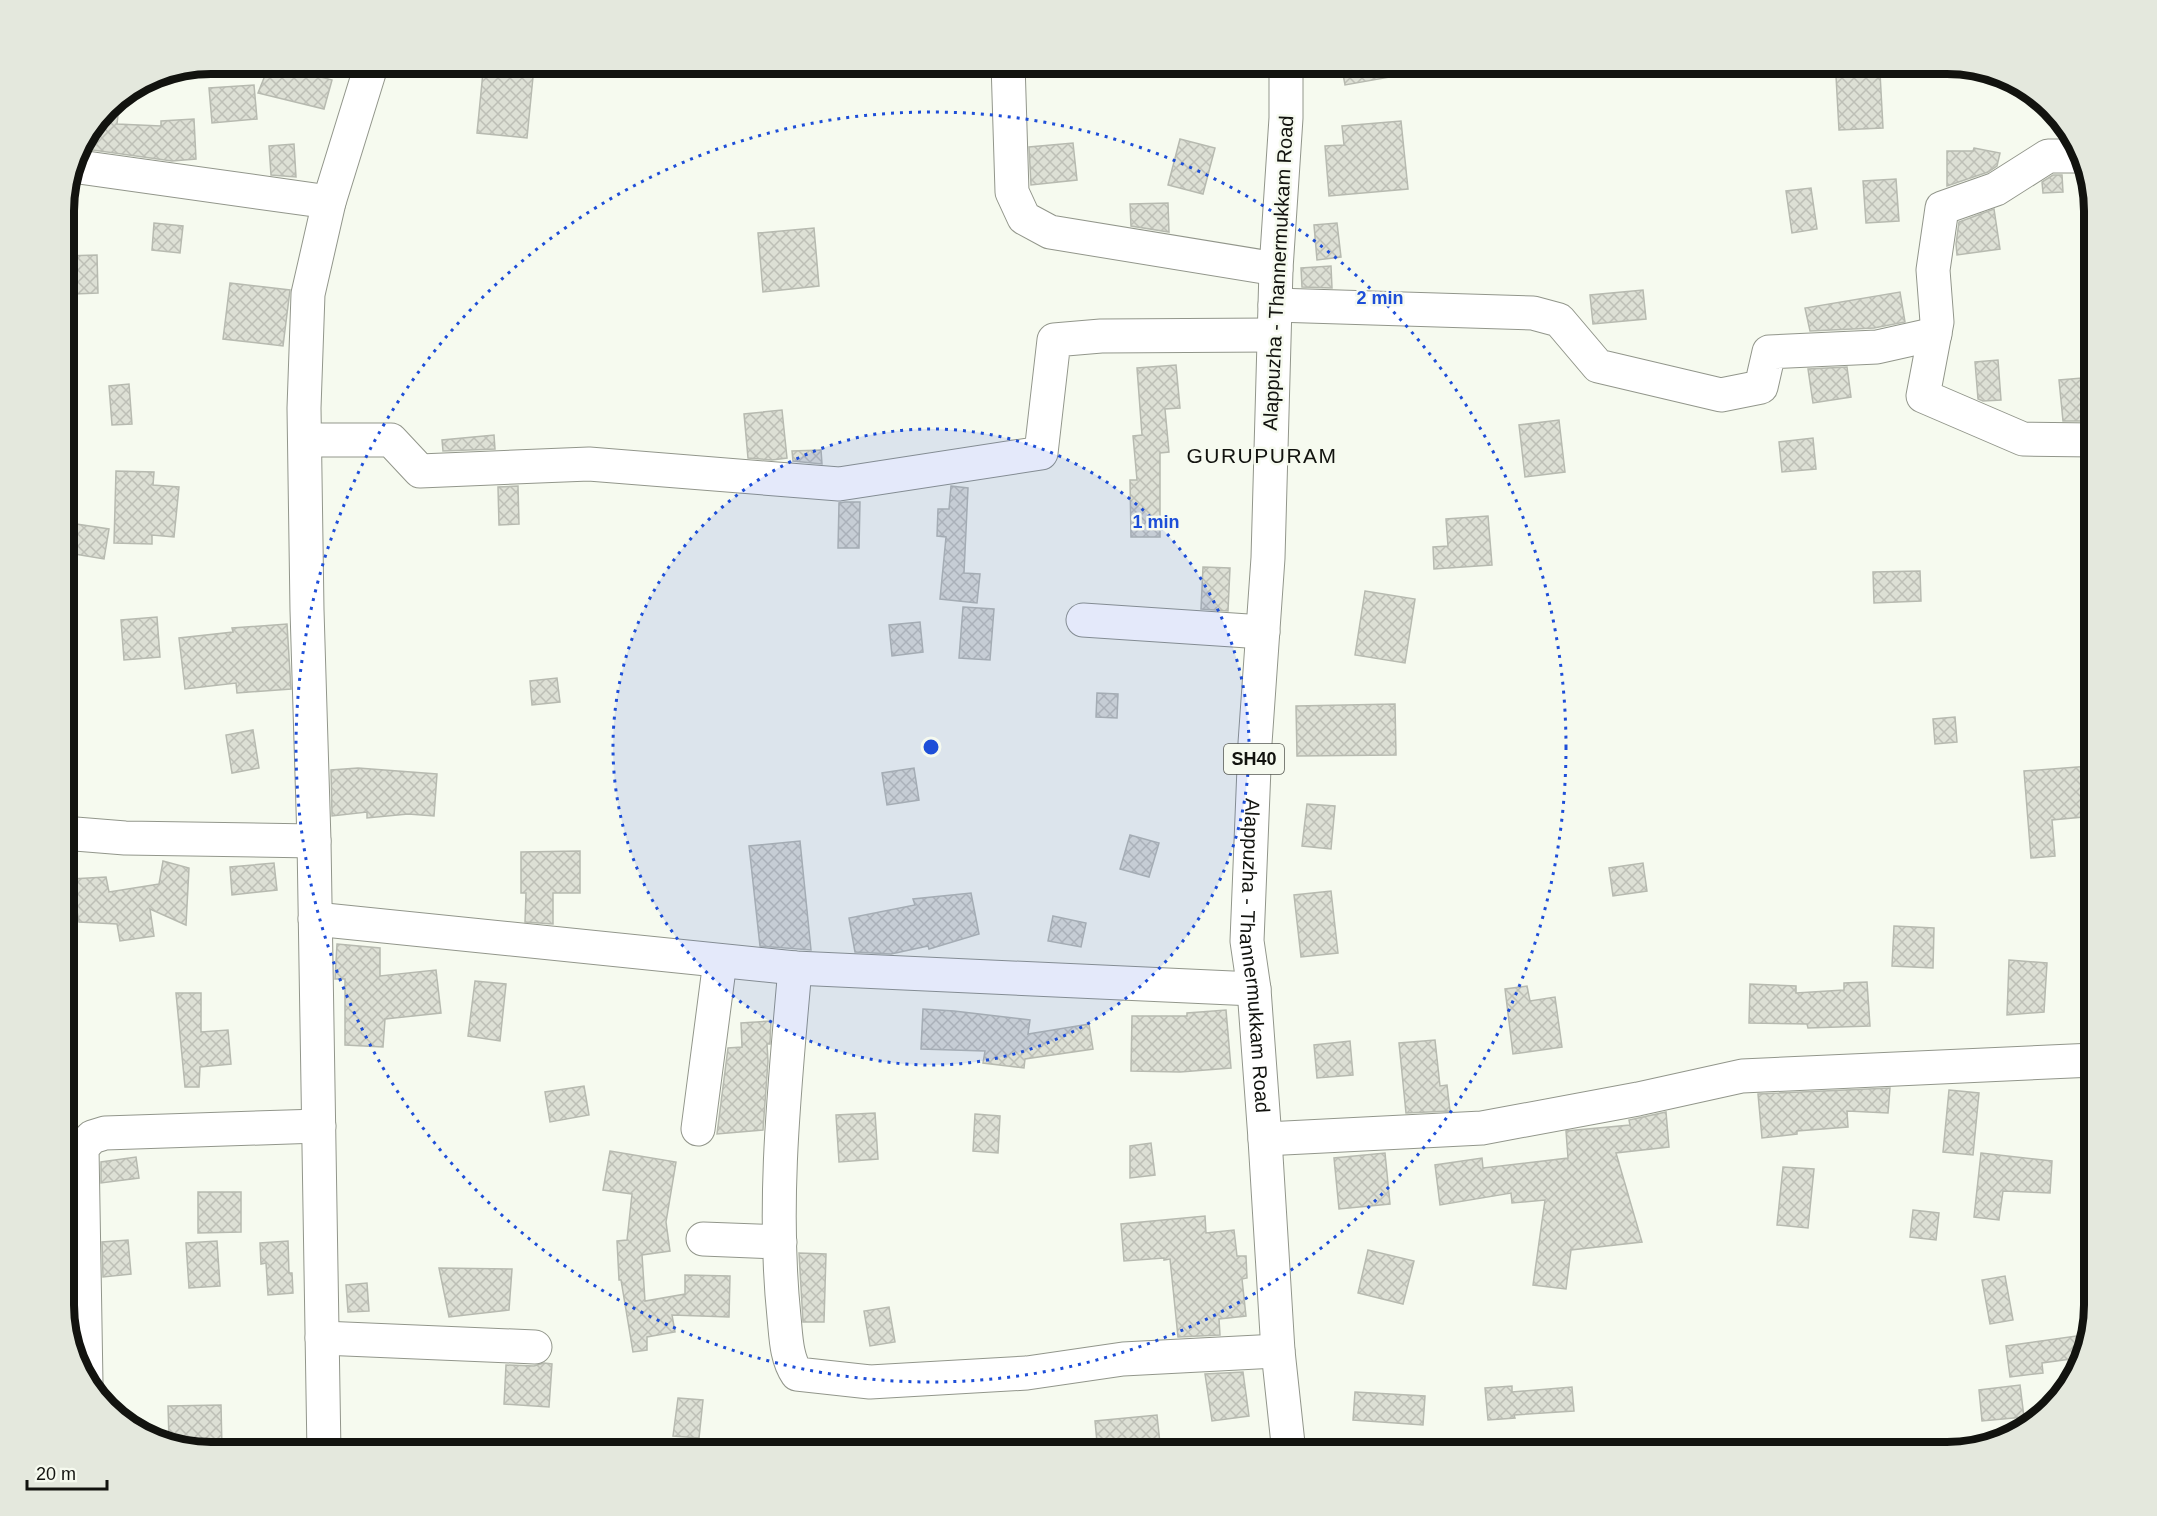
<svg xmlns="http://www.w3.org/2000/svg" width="2157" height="1516" font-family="Helvetica,sans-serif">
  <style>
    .building { fill: url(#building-cross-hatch); stroke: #b7bab0; stroke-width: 1.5 }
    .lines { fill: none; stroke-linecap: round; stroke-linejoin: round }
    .minor-casing { stroke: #92968b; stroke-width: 35 }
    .major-casing { stroke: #92968b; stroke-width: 35 }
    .minor { stroke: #fff; stroke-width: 33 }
    .major { stroke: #fff; stroke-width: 33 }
    .ring { fill: none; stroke: #1d4ed8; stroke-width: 3; stroke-dasharray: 3 6 }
    .labels { text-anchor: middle; stroke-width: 5; stroke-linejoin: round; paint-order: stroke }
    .shield { fill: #f6faef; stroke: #565852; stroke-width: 1.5 }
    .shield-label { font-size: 18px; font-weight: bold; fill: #12130f }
    .street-label { font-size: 20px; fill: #12130f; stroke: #f6faef }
    .neighbourhood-label { font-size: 21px; letter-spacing: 1.5px; fill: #12130f; stroke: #f6faef }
    .rim { fill: none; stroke: #12130f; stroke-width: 8 }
    .centre { fill: #1d4ed8; stroke: #f6faef; stroke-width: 3 }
    .ring-label { font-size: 18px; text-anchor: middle; font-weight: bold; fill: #1d4ed8; stroke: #f6faef; stroke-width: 5; stroke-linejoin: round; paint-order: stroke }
  </style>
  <defs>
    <pattern id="building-cross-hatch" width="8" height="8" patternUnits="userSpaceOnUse" patternTransform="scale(1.5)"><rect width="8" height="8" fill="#dde0d5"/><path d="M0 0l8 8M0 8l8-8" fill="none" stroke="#bdbfb6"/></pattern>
  </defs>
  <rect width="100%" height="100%" fill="#f6faef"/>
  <g class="building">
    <polygon points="270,63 332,80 324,109 258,93"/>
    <polygon points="1341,63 1406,63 1407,74 1345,85"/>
    <polygon points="483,72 533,77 527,138 477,133"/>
    <polygon points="1880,73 1883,128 1839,130 1836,76"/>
    <polygon points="254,85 257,119 212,123 209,88"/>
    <polygon points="120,97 117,124 161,126 161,121 194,119 196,159 172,161 78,148 106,106"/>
    <polygon points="1401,121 1408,189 1329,196 1325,146 1344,145 1342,126"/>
    <polygon points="1180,139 1215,148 1203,194 1168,185"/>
    <polygon points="1073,143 1077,180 1031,185 1029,147"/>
    <polygon points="294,144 296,177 271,175 269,146"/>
    <polygon points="1974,148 2000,153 1997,166 1988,172 1947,186 1947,151 1973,151"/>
    <polygon points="2053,175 2062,175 2063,192 2043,193 2042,182"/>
    <polygon points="1896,179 1899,221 1866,223 1863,181"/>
    <polygon points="1811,188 1817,229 1792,233 1786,191"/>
    <polygon points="1168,203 1169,232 1131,226 1130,204"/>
    <polygon points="1994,209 2000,249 1957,255 1956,244 1959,222"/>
    <polygon points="154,223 183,226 180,253 152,250"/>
    <polygon points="1337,223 1341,257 1317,260 1314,225"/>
    <polygon points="814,228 819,286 763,292 758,233"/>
    <polygon points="97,255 98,293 74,294 73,287 63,286 63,256"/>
    <polygon points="1331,266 1332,288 1302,287 1301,268"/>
    <polygon points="230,283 290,290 283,346 223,339"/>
    <polygon points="1643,290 1646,319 1593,324 1590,295"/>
    <polygon points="1900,292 1905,322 1874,328 1810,331 1805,308"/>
    <polygon points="1998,360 2001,400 1983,401 1978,399 1975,362"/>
    <polygon points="1176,365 1180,408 1165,409 1169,452 1160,453 1160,537 1131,537 1130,480 1137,480 1133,436 1142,435 1137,368"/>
    <polygon points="1847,367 1851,397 1813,403 1808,369"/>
    <polygon points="2094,377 2094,421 2063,421 2059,380"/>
    <polygon points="129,384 132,424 112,425 109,386"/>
    <polygon points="782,410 787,458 772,460 748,458 744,414"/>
    <polygon points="1559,420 1565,472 1525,477 1519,425"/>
    <polygon points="494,435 495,449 443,451 442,440"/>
    <polygon points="1813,438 1816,469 1782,472 1779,442"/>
    <polygon points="821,450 822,464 793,461 792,451"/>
    <polygon points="116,471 154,472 153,485 179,487 174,537 152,535 152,544 114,543"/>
    <polygon points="518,486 519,524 499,525 498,487"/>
    <polygon points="951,486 968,488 964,573 980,574 977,603 940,599 946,537 937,536 938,509 949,509"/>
    <polygon points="845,502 860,502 859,548 838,548 839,503"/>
    <polygon points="1488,516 1492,565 1434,569 1433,547 1448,546 1446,519"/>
    <polygon points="63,522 109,529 104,559 63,552"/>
    <polygon points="1203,567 1230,568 1228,611 1201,609"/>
    <polygon points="1920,571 1921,601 1874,603 1873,572"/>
    <polygon points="1365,591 1415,599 1405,663 1355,655"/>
    <polygon points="963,607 994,609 990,660 959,658"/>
    <polygon points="157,617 160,657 124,660 121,620"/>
    <polygon points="920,622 923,652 892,656 889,625"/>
    <polygon points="287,624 291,689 237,693 236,683 185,689 179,638 233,632 232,628"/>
    <polygon points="557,678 560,702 532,705 530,681"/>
    <polygon points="1097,693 1118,694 1117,718 1096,717"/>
    <polygon points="1395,704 1396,755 1297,756 1296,706"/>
    <polygon points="1955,717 1957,742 1935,744 1933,719"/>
    <polygon points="253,730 259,768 232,773 226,735"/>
    <polygon points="2090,766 2094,816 2052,820 2055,856 2031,858 2024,771"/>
    <polygon points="358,768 437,774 434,816 408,814 367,818 367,812 332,816 331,770"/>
    <polygon points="914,768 919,800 887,805 882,773"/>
    <polygon points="1307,804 1335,806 1331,849 1302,846"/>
    <polygon points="1130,835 1159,843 1149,877 1120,869"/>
    <polygon points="800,841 811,950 760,946 749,846"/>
    <polygon points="580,851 580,893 553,893 553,924 525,922 526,893 521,893 521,852"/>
    <polygon points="163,861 189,868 186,925 150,909 154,936 120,941 117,924 79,922 71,879 106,877 109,892 159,884"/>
    <polygon points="274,863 277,890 232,895 230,867"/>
    <polygon points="1643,863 1647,891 1613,896 1609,868"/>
    <polygon points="1331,891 1338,953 1301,957 1294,895"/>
    <polygon points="971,893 979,934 929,949 928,946 891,954 855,952 849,918 915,905 913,899"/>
    <polygon points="1053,916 1086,923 1081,947 1048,941"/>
    <polygon points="1894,926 1934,928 1933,968 1892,966"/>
    <polygon points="337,944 380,948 380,976 436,970 441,1013 385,1019 383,1047 345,1045 345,979 335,979"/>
    <polygon points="2009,960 2047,963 2044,1012 2007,1015"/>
    <polygon points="475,981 506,984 500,1041 468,1036"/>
    <polygon points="1867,982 1870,1026 1808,1028 1807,1024 1749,1023 1750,984 1796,986 1796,993 1844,990 1844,983"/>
    <polygon points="1527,986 1530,1001 1555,997 1562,1047 1513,1054 1505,989"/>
    <polygon points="176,993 201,993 201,1032 228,1030 231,1064 200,1067 199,1087 185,1087"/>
    <polygon points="923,1009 954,1011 1030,1020 1028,1034 1089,1024 1093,1049 1025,1059 1024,1068 983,1063 985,1051 921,1049"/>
    <polygon points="1226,1010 1231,1068 1180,1072 1131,1071 1132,1016 1187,1016 1187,1013"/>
    <polygon points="771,1021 770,1044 767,1044 768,1061 763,1130 717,1134 728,1048 742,1047 741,1023"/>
    <polygon points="1435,1040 1440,1086 1447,1085 1450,1111 1406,1113 1399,1043"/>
    <polygon points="1350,1041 1353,1075 1317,1078 1314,1045"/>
    <polygon points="584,1086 589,1115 550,1122 545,1092"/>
    <polygon points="1890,1088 1888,1113 1847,1111 1848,1127 1797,1131 1797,1134 1762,1138 1758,1094"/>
    <polygon points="1949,1090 1979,1093 1973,1155 1943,1152"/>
    <polygon points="1666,1112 1669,1147 1616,1153 1642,1242 1571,1250 1566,1289 1533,1285 1545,1200 1512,1203 1511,1193 1440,1205 1435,1165 1482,1158 1483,1168 1568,1158 1566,1131 1630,1125 1629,1120"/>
    <polygon points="875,1113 878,1159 839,1162 836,1115"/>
    <polygon points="975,1114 1000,1116 998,1153 973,1151"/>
    <polygon points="1151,1143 1155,1175 1130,1178 1130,1146"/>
    <polygon points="610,1151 676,1162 666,1222 670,1251 642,1255 645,1301 685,1294 685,1275 730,1276 729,1317 672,1315 675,1332 647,1337 647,1350 633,1352 621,1280 619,1280 617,1241 627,1240 632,1194 603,1190"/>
    <polygon points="1385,1153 1390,1204 1339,1209 1334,1158"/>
    <polygon points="1981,1153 2052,1161 2050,1193 2003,1191 1999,1220 1974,1217"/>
    <polygon points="136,1157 139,1178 101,1183 101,1162"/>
    <polygon points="1783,1167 1814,1169 1808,1228 1777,1225"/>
    <polygon points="198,1192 241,1192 241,1232 198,1233"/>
    <polygon points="1913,1210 1939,1213 1936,1240 1910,1237"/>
    <polygon points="1205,1216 1206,1233 1234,1230 1237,1256 1246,1256 1247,1278 1242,1279 1246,1316 1219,1319 1220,1335 1178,1337 1170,1259 1164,1260 1164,1258 1124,1261 1121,1224"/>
    <polygon points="128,1240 131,1274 103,1277 102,1242"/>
    <polygon points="217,1241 220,1286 189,1288 186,1243"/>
    <polygon points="288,1241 289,1273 292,1273 293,1293 268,1295 266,1263 261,1264 260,1243"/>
    <polygon points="1368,1250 1414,1261 1403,1304 1358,1293"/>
    <polygon points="799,1253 826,1254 824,1322 803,1322"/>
    <polygon points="439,1268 512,1269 509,1310 449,1317"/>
    <polygon points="2005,1276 2013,1320 1990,1324 1982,1280"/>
    <polygon points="367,1283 369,1311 348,1312 346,1285"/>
    <polygon points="889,1307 895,1342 870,1346 864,1311"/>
    <polygon points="2076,1336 2078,1358 2042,1363 2043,1373 2010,1377 2006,1346"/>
    <polygon points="544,1363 552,1364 549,1407 504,1404 506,1365 534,1366"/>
    <polygon points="1243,1372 1249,1416 1212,1421 1205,1374"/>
    <polygon points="2020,1385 2024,1417 1982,1421 1979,1390"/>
    <polygon points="1512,1386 1512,1392 1572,1387 1574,1411 1514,1415 1515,1418 1488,1420 1485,1388"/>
    <polygon points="1355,1392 1425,1396 1423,1425 1353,1420"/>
    <polygon points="678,1398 703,1400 699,1438 673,1436"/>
    <polygon points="221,1405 222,1449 200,1450 169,1440 168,1406"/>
    <polygon points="1157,1415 1161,1453 1098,1453 1095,1421"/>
  </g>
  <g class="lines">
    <g class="minor-casing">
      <g id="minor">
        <polyline points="1008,63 1012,192 1024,218 1050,232 1276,269"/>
        <polyline points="2080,156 2048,156 1996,189 1942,208 1933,270 1937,322 1923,396 2023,439 2094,440"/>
        <polyline points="72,166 329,202"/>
        <polyline points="1275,305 1533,313 1559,320 1598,366 1721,395 1761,387 1769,352 1877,347 1935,334"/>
        <polyline points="305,440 391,440 420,471 589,464 839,484 1041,453 1054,340 1101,336 1273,335"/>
        <polyline points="1083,620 1263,632"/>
        <polyline points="63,833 125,838 314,841"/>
        <polyline points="315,919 795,968 1254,989"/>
        <path d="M795,968c-10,116 -23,233 -11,349 2,19 2,41 13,57l73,8 157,-9 96,-14 155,-8"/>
        <polyline points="698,1129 720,961"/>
        <polyline points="1265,1139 1482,1128 1638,1099 1742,1076 2094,1060"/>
        <polyline points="703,1239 780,1242"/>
        <polyline points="322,1338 535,1347"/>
        <polyline points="86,1383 82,1148 92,1137 105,1133 319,1126"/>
      </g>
    </g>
    <g class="major-casing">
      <g id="major">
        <path id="s1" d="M1286,63v55l-10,151 -8,289 -13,185 -8,198 7,48 11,150 13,212 11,102"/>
        <polyline points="324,1453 314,841 307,610 304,408 308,294 329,202 372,63"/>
      </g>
    </g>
    <use href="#minor" class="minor"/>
    <use href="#major" class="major"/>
  </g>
  <circle cx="931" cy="747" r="318" fill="#1d4ed8" fill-opacity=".12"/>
  <g class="ring">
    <circle cx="931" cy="747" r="318"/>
    <circle cx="931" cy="747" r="635"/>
  </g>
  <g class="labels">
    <rect class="shield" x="1224" y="744" width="60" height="30" rx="4.5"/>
    <g class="shield-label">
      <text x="1254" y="765">SH40</text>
    </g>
    <g class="street-label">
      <text transform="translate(1278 273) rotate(-87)" y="7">Alappuzha - Thannermukkam Road</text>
      <text dy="7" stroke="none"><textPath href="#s1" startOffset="894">Alappuzha - Thannermukkam Road</textPath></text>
    </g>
    <g class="neighbourhood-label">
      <text x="1262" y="463">GURUPURAM</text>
    </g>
  </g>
  <path d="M0 0H2157V1516H0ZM211 74H1947A137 137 0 0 1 2084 211V1305A137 137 0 0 1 1947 1442H211A137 137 0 0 1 74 1305V211A137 137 0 0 1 211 74Z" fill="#e4e8dd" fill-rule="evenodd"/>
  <path class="rim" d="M211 74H1947A137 137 0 0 1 2084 211V1305A137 137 0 0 1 1947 1442H211A137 137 0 0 1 74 1305V211A137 137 0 0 1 211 74Z"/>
  <circle cx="931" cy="747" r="9" class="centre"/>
  <g class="ring-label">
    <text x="1380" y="304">2 min</text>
    <text x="1156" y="528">1 min</text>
  </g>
  <path d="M27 1480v9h80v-9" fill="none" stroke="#12130f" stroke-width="3"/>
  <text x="36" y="1480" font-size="18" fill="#12130f" stroke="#f6faef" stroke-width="4.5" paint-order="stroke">20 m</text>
</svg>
